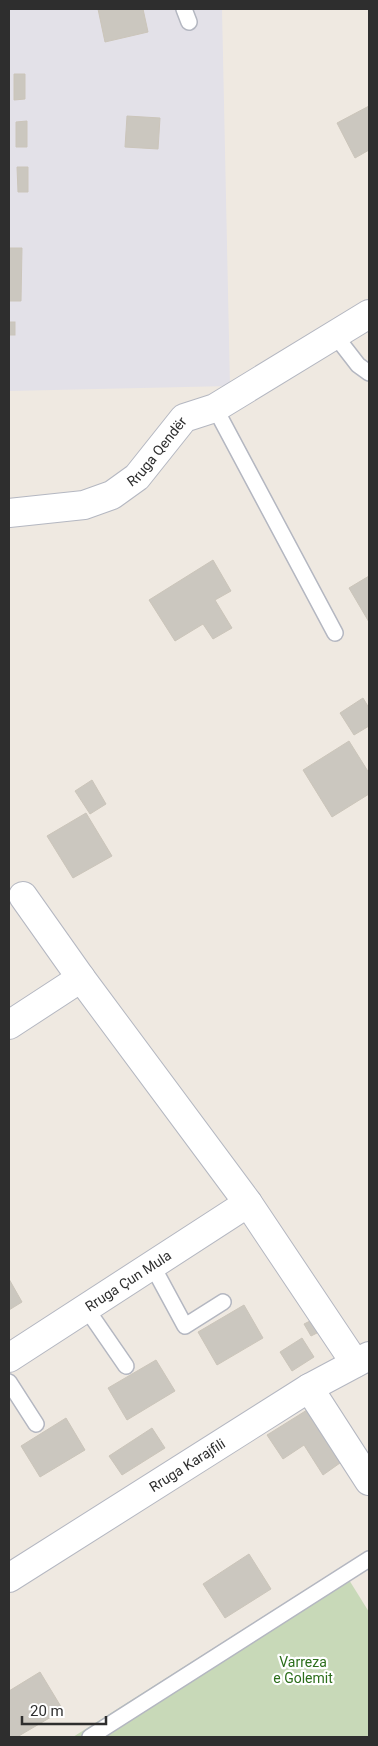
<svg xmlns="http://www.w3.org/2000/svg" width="378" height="1746" font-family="Roboto,sans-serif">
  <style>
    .industrial { fill: #e3e1e8 }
    .cemetery { fill: #c8d9b8 }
    .building { fill: #cbc7bf; stroke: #cbc5ba }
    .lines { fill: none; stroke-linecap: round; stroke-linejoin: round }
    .lane-casing { stroke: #b4b7c1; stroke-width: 18 }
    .street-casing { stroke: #b4b7c1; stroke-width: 30 }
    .lane { stroke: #fff; stroke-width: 15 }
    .street { stroke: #fff; stroke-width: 28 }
    .labels { text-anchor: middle; stroke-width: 4.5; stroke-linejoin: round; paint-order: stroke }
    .street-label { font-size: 14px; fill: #2e2e2e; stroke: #fff }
    .park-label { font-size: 14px; fill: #2c6e1b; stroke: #fff }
  </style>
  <rect width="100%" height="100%" fill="#efe9e1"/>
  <polygon class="industrial" points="9,9 222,9 230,386 9,391"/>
  <polygon class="cemetery" points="341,1567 369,1612 369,1737 73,1737"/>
  <g class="building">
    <polygon points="98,9 143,9 148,32 105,42"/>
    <polygon points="14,74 25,74 25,99 14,100"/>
    <polygon points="369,106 369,150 355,158 337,123"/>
    <polygon points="127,116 160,118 158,149 125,147"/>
    <polygon points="27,121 27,147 16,147 16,122"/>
    <polygon points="17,167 28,167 28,192 18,192"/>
    <polygon points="9,248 22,248 21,301 9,301"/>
    <rect x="9" y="322" width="6" height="13"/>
    <polygon points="213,560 231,591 215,600 232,628 213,639 203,624 175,641 149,600"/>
    <polygon points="369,576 369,622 349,588"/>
    <polygon points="363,698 369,708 369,726 354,735 340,713"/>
    <polygon points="349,741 369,773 369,794 332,817 303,770"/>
    <polygon points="92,780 106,804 90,814 75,791"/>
    <polygon points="86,813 112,856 73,878 47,836"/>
    <polygon points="9,1279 22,1302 9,1310"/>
    <polygon points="244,1305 263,1338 217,1365 198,1332"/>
    <polygon points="320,1316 327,1328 311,1336 304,1324"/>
    <polygon points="302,1338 314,1357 292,1371 280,1352"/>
    <polygon points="156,1360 175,1391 127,1420 108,1388"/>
    <polygon points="307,1410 340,1463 323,1475 304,1445 283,1459 267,1435"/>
    <polygon points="66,1418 85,1450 40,1477 21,1446"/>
    <polygon points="152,1428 165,1448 122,1475 109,1456"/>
    <polygon points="249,1554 271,1589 225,1618 203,1584"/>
    <polygon points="40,1672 63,1710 17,1737 9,1737 9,1691"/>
  </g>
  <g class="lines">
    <g class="lane-casing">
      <g id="lane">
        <polyline points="184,9 189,22"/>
        <polyline points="334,334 358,365 369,373"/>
        <polyline points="215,408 335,633"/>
        <polyline points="152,1265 185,1326 223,1302"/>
        <polyline points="86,1308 126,1366"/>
        <polyline points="9,1382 36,1424"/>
        <polyline points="90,1737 369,1559"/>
      </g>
    </g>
    <g class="street-casing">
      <g id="street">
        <path id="s1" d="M9,513l75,-8 28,-10 25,-18 47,-59 31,-10 154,-94"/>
        <polyline points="23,896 81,978 248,1203 355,1363"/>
        <polyline points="9,1025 81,978"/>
        <path id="s2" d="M9,1358l239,-155"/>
        <polyline points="309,1388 369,1481"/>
        <path id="s3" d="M9,1578l300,-190 60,-32"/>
      </g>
    </g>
    <use href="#lane" class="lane"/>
    <use href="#street" class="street"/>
  </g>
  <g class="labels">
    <g class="street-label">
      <text dy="5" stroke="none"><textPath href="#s1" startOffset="168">Rruga Qendër</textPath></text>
      <text dy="5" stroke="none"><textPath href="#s2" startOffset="142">Rruga Çun Mula</textPath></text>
      <text dy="5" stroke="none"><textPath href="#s3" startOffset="211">Rruga Karajfili</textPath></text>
    </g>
    <g class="park-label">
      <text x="303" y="1667">Varreza<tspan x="303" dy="16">e Golemit</tspan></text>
    </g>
  </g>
  <rect width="378" height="1746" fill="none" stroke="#2e2e2e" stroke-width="20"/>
  <path d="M22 1716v8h84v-8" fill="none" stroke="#2e2e2e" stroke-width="2.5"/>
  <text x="30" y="1716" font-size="15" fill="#2e2e2e" stroke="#ffffff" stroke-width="4" paint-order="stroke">20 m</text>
</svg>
